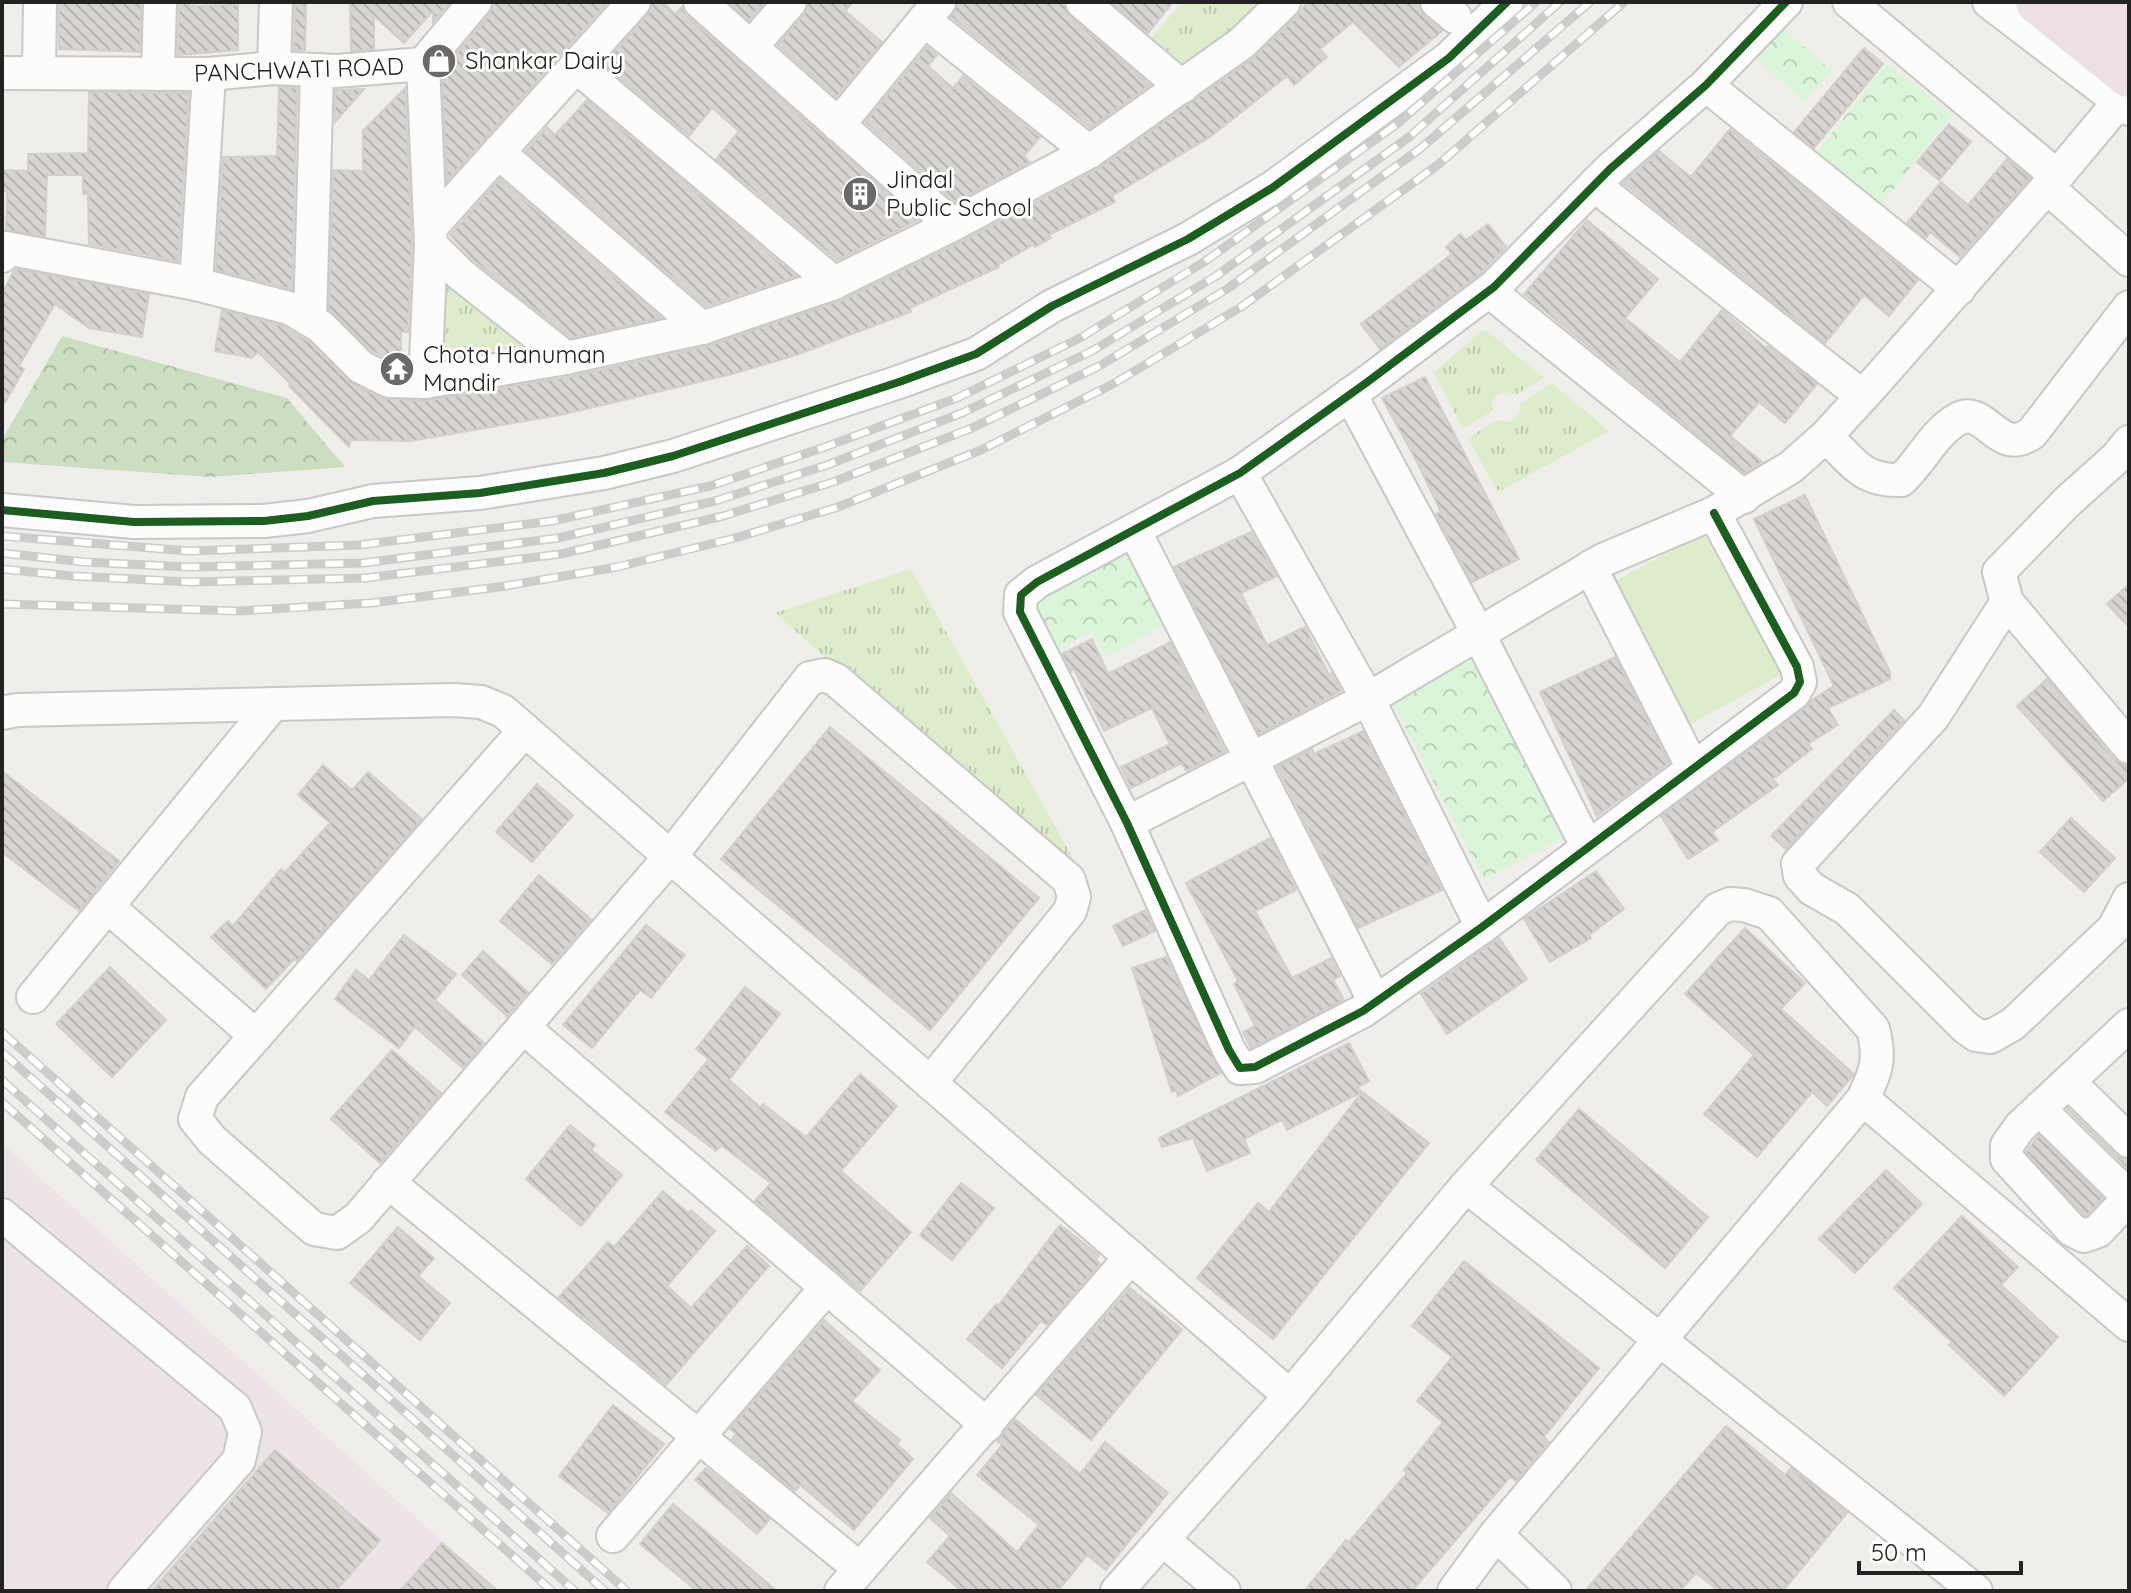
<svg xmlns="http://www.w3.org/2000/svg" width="2131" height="1593" font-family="Quicksand,sans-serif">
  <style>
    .industrial { fill: #ede4e9 }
    .grass { fill: url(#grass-tufts) }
    .forest { fill: url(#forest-crowns) }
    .park { fill: url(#park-crowns) }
    .garden { fill: #ddeccb }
    .building { fill: url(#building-back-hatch); stroke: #d3d0cc; stroke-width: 2 }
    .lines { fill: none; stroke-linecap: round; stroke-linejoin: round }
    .minor-casing { stroke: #c9c8c7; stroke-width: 36 }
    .highway-casing { stroke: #c5a2ac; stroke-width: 48 }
    .minor { stroke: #fdfcfc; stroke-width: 32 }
    .highway { stroke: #ece0e2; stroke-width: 44 }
    .rail-casing { stroke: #ccc; stroke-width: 9 }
    .rail { stroke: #fff; stroke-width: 6; stroke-dasharray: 18; stroke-linecap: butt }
    .cycleway-casing { stroke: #fff; stroke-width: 13 }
    .cycleway { stroke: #1b5e20; stroke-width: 8 }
    .labels { text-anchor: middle; stroke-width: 6; stroke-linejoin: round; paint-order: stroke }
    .poi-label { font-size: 24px; fill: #222; stroke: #fff; text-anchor: start }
    .street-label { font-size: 24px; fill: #222; stroke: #fff }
  </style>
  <defs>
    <pattern id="grass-tufts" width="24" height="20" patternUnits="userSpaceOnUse" patternTransform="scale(2)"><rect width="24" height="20" fill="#ddeccb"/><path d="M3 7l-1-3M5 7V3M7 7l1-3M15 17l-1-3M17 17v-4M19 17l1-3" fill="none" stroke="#bdcaae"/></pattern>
    <pattern id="forest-crowns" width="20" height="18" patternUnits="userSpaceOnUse" patternTransform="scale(2)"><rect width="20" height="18" fill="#cbdec1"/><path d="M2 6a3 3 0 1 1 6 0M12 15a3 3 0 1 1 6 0" fill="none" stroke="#aebea6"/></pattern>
    <pattern id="park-crowns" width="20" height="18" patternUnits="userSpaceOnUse" patternTransform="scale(2)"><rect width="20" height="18" fill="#daf5da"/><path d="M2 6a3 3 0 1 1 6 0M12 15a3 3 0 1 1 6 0" fill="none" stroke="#bbd2bb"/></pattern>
    <pattern id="building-back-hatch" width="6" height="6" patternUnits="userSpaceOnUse" patternTransform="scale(2)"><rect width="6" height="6" fill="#d7d4d2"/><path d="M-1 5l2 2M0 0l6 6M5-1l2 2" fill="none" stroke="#b8b6b4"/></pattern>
  </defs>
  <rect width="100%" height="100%" fill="#f0eeeb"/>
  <polygon class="industrial" points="2,1143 497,1591 2,1591"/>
  <g class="grass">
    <polygon points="1183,2 1270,2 1181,77 1145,45"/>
    <polygon points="438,262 546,351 439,364"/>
    <path d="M1481,331h6l57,47 -29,17 -7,-3c-12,1 -17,7 -16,19l-29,18 -29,-56z"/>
    <path d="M1552,383l57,48 -109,60 -4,-2 -28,-51 29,-18c13,4 24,-1 23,-16z"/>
    <polygon points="911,569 1093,894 775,613"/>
  </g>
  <polygon class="forest" points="62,336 287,398 345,467 210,477 2,462 2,440"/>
  <g class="park">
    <polygon points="1778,24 1832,71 1804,101 1751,54"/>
    <polygon points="1887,63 1952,114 1878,209 1812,158"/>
    <polygon points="1125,549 1167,623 1106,657 1091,631 1054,652 1027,604"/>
    <polygon points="1471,659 1564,838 1484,879 1391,700"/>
  </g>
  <polygon class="garden" points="1703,533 1782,674 1687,726 1608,585"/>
  <g class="building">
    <polygon points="59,2 141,2 140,52 59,49"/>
    <polygon points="179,2 190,2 190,6 238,5 238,50 178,55"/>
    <polygon points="295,2 306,2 305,50 294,50"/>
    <polygon points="350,2 450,2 433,22 433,11 404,43 374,16 374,49 351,51"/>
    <polygon points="494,2 608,2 447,181 442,71 490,14"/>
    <polygon points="652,2 663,2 675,14 682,7 687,16 918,220 837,260 716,159 739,131 712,108 689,136 603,64 648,15"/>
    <polygon points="729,2 765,2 749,20"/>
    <polygon points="808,2 853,2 845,11 882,42 836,97 778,45 804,14"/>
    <polygon points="958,2 1063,2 1070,16 1150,85 1090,128 951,17"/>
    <polygon points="1111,2 1173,2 1148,33"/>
    <polygon points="1307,2 1418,2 1424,16 1442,31 1399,67 1353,22 1320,49 1327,57 1294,85 1287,76 1210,137 1112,196 1115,202 1049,235 1051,238 1035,247 1033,245 998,265 999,267 910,308 911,312 796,355 732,374 565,414 411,441 351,440 349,447 289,386 291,384 258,352 252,358 215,351 222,310 282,326 308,341 348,381 380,398 424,401 569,377 708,346 842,300 961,242 1098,169 1253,58 1297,16"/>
    <polygon points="927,47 937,55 928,66 953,88 963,76 1040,137 1024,156 1030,162 955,202 865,122"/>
    <polygon points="1864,48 1883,64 1814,148 1794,132"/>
    <polygon points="279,87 297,88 292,289 216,270 223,157 277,156"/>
    <polygon points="405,88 412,245 408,332 401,332 401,362 394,362 372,351 329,309 333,170 363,171 363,131"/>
    <polygon points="364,89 335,122 335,90"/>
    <polygon points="89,92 189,93 178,261 89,244 88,194 83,194 83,175 47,175 45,236 6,230 7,191 2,191 2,170 28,171 28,154 88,153"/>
    <polygon points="587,100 796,276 706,306 526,151 547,127 555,135"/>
    <polygon points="1949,124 1971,142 1939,180 1917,162"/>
    <polygon points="1730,129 1918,280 1889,316 1864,295 1825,343 1623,183 1659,151 1691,177"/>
    <polygon points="2007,159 2030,178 1960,257 1930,232 1926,238 1907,223 1941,182 1968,205"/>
    <polygon points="500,179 661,318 571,338 473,260 450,235"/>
    <polygon points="1587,220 1658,279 1625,318 1680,362 1722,310 1766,348 1768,346 1817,384 1785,423 1759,402 1730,436 1762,462 1744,473 1524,294"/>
    <polygon points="1488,224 1506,247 1481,273 1380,349 1361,324 1452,254 1446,247 1460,234 1466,240"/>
    <polygon points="15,269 149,294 142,337 89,328 55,304 19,366 24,369 2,408 2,294"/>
    <polygon points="1425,377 1519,559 1472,582 1436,514 1441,512 1417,462 1382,398"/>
    <polygon points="1805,495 1890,672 1890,679 1828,708 1838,725 1808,744 1812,749 1773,779 1778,785 1712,832 1718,840 1688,859 1661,816 1805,708 1812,700 1834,686 1754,519"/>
    <polygon points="1251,532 1277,576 1241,593 1267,645 1305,627 1329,675 1332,673 1341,691 1259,734 1174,567"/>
    <polygon points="2129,584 2129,627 2107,604"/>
    <polygon points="1092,639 1108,674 1170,642 1225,751 1186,771 1182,763 1131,788 1121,767 1170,744 1152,708 1104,731 1074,669 1071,671 1062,654"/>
    <polygon points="1615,657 1669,763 1597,816 1540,692"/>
    <polygon points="2047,679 2114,759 2129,767 2129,778 2103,801 2017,706"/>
    <polygon points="1894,710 1904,720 1786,849 1771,836"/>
    <polygon points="830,727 1039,898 930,1030 721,859"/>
    <polygon points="1363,731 1442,890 1358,928 1277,767 1312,749 1314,754"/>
    <polygon points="323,765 352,790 368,772 422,819 297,961 294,959 266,989 211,937 228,921 233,926 281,869 285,872 330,823 298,795"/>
    <polygon points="2,771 119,861 79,911 2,852"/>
    <polygon points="537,784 573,815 532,862 496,832"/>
    <polygon points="2071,818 2115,858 2084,892 2040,852"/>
    <polygon points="1270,838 1296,890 1255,911 1292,978 1331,958 1340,976 1333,980 1344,1000 1251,1048 1243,1032 1255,1026 1234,984 1238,981 1186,883"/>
    <polygon points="1596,871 1624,909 1589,935 1591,938 1550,962 1524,919"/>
    <polygon points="539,875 591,919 552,964 500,921"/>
    <polygon points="1145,910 1155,931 1123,946 1113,926"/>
    <polygon points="646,925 685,955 651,998 640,990 592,1048 563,1025"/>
    <polygon points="1745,928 1805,983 1781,1009 1854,1074 1827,1106 1812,1092 1757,1157 1704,1114 1754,1055 1685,994"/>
    <polygon points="404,935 456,974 435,1000 484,1043 463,1068 415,1027 399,1048 335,999 356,970 369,980"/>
    <polygon points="1499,938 1527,979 1447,1034 1421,994"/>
    <polygon points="483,951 528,992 507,1016 462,975"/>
    <polygon points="1166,957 1221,1073 1178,1096 1176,1090 1172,1092 1132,968"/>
    <polygon points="110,967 166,1020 112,1077 56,1024"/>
    <polygon points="745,987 780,1014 729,1080 760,1107 763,1104 806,1137 860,1074 897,1106 841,1171 911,1232 860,1291 755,1201 771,1183 721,1145 716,1151 665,1112 709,1059 696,1049"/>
    <polygon points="1349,1043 1369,1081 1357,1088 1429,1143 1273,1339 1197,1278 1258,1203 1269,1212 1362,1092 1287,1130 1282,1120 1244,1139 1250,1153 1207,1171 1193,1138 1162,1147 1159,1138"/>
    <polygon points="392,1050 441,1093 380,1163 331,1119"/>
    <polygon points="2068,1108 2116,1155 2129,1159 2129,1170 2067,1109"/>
    <polygon points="1579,1109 1708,1217 1665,1268 1536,1160"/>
    <polygon points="570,1125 595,1145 591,1150 622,1175 581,1226 526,1179"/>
    <polygon points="2039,1135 2103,1198 2087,1215 2084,1215 2026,1152"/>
    <polygon points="1886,1170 1922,1204 1855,1273 1819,1239"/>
    <polygon points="961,1183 994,1208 952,1260 920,1235"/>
    <polygon points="663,1191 688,1213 691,1210 715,1231 667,1286 691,1308 747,1246 769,1266 666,1385 559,1297 608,1242 614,1247"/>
    <polygon points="1962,1216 2018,1267 2001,1285 2058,1337 2004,1396 1949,1345 1952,1342 1894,1288"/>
    <polygon points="1060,1225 1099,1255 1096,1260 1100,1264 1047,1325 1041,1321 1002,1368 967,1339 996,1304 998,1306"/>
    <polygon points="398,1227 434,1258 418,1276 450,1303 420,1340 350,1283"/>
    <polygon points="1464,1261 1599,1368 1544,1437 1549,1442 1516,1481 1510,1477 1412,1591 1304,1591 1346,1540 1349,1542 1407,1473 1404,1470 1443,1422 1417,1401 1452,1357 1412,1326"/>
    <polygon points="1130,1288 1182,1330 1091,1440 1036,1395"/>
    <polygon points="824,1320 880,1370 852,1401 900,1440 897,1444 913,1459 854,1530 800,1485 795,1491 732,1439 736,1434 730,1429"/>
    <polygon points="613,1405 664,1444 608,1513 559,1476"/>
    <polygon points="1015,1419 1080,1474 1105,1442 1168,1493 1106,1570 1087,1555 1058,1591 962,1591 927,1562 950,1536 930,1518 951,1493 1017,1552 1039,1525 977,1475 1002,1445 997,1441"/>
    <polygon points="1726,1426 1785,1475 1791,1468 1847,1513 1783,1591 1719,1591 1696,1573 1680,1591 1585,1591"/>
    <polygon points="275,1450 380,1540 336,1591 152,1591"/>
    <polygon points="706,1468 770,1519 757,1534 695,1480"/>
    <polygon points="673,1504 777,1591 697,1591 640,1544"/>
    <polygon points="442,1543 498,1591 400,1591"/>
  </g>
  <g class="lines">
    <g class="minor-casing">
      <g id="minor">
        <polyline points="700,2 952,225"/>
        <polyline points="1082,2 1182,87"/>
        <polyline points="1437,2 1455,17"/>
        <polyline points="1849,2 2057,176 2129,90"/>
        <polyline points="1989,2 2129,109"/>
        <polyline points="924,20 1089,152"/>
        <polyline points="751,47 790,2"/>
        <polyline points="423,64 475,2"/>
        <polyline points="577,67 834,283"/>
        <polyline points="274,68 276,2"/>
        <polyline points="2,73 209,74 274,68 336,71 423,64 431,245 425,382"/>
        <polyline points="39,73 40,2"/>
        <polyline points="158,74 160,2"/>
        <polyline points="1706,85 1959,289"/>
        <polyline points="838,125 939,2"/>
        <polyline points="498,152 702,328"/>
        <polyline points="1594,185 1862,396"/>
        <polyline points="2047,187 2129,260"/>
        <polyline points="431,227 634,2"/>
        <polyline points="431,245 460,274 566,358"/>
        <polyline points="2,256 6,248 196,284 289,308 320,326 361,367 389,381 425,382 566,358 702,328 834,283 952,225 1089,152 1242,43 1284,2"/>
        <polyline points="196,284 209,74"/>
        <polyline points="1489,291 1744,497"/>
        <polyline points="310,320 317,70"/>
        <polyline points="1350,394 1478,633 1587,846"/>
        <path d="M1826,436c27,26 35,45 75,44 20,-18 33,-48 57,-61 28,-15 40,39 74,14l97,-126"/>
        <polyline points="2129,442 2116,458 2067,502 1999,572 2007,602 1933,717 1798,864 1800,876 1812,889 1847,909 1965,1027 1976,1035 1990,1037 2013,1024 2114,928 2129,899"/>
        <polyline points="1240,473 1368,699 1482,927"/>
        <polyline points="2,510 134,522 264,521 308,516 373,501 480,493 604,473 673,456 899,382 976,354 1052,306 1188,239 1272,188 1449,58 1507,2"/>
        <polyline points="1714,513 1797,667 1800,682 1794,693 1482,927 1363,1011 1255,1067 1240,1068 1229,1050 1127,823 1020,612 1021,595 1037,582 1240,473 1366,383 1494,287 1610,169 1706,85 1786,2"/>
        <polyline points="1134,530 1375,1002"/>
        <polyline points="1590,567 1693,768"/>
        <polyline points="2007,602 2129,747"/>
        <polyline points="2,713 17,710 453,700 481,702 503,711 1290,1396"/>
        <polyline points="525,730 202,1097 195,1119 212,1140 314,1229 337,1233 358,1218 670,857 810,678 825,675 836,680 1069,880 1074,897 1070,911 930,1083"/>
        <polyline points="1127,823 1368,699 1603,560 1714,513 1791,467 1826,436 1871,387 2057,176"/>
        <polyline points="107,906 256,1036"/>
        <polyline points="33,997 273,704"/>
        <polyline points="2129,1025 2020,1127 2007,1145 2007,1159 2072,1230 2084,1236 2098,1231 2129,1198"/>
        <polyline points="523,1027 987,1425"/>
        <polyline points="2069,1082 2129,1141"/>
        <polyline points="2039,1109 2129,1197"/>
        <polyline points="388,1182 860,1569"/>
        <polyline points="1466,1186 1976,1591"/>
        <polyline points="2,1215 235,1408 245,1432 239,1460 124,1591"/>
        <polyline points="1496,1534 1555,1591"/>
        <polyline points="613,1536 827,1287"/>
        <polyline points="1163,1540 1224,1591"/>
        <polyline points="841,1591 1131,1257"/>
        <path d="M1117,1591l173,-195 176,-210 252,-277 12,-5 14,1 25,8 104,116c8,30 3,43 -10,70l266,226"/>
        <polyline points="1454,1591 1496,1534 1863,1099"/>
      </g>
    </g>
    <g class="highway-casing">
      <g id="highway">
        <polyline points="2038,2 2129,75"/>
        <polyline points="2094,2 2129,30"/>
      </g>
    </g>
    <use href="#minor" class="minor"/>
    <use href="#highway" class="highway"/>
    <g class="rail-casing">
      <g id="rail">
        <polyline points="2,536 189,551 359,545 552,521 710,486 822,448 957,398 1080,338 1204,262 1397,124 1536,2"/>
        <polyline points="2,553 84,562 189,567 363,563 558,538 715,501 827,465 962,413 1092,351 1216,276 1409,137 1560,2"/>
        <polyline points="2,569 72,576 191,582 365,578 561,554 723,516 833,482 972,428 1101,365 1227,289 1421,148 1590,2"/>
        <polyline points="2,604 239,611 371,603 499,587 617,567 735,538 838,507 981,450 1113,384 1241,307 1439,164 1624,2"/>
        <polyline points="2,1032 627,1591"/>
        <polyline points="2,1052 605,1591"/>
        <polyline points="2,1080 575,1591"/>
        <polyline points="2,1102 552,1591"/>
      </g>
    </g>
    <use href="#rail" class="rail"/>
    <g class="cycleway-casing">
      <g id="cycleway">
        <polyline points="2,510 134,522 264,521 308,516 373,501 480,493 604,473 673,456 899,382 976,354 1052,306 1188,239 1272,188 1449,58 1507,2"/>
        <polyline points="1714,513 1797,667 1800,682 1794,693 1482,927 1363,1011 1255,1067 1240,1068 1229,1050 1127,823 1020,612 1021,595 1037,582 1240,473 1366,383 1494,287 1610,169 1706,85 1786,2"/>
      </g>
    </g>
    <use href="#cycleway" class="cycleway"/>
  </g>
  <defs>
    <g id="shop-disc" transform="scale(1.8)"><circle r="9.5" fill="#6a6968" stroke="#fff"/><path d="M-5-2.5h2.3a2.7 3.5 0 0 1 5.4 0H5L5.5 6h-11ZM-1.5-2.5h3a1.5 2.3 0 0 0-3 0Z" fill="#fff"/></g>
    <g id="building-disc" transform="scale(1.8)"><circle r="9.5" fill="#6a6968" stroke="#fff"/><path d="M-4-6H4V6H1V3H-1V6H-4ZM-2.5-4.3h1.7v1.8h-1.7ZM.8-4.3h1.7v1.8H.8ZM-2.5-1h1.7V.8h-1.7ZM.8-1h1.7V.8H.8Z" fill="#fff"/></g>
    <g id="temple-disc" transform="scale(1.8)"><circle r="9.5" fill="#6a6968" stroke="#fff"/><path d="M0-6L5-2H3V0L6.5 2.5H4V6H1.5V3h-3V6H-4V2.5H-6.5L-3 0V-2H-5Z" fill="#fff"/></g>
  </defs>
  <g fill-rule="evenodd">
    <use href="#shop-disc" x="439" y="61"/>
    <use href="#building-disc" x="860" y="194"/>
    <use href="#temple-disc" x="397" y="369"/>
  </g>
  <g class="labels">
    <g class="poi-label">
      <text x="465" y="69">Shankar Dairy</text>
      <text x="886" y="188">Jindal<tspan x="886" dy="28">Public School</tspan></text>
      <text x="423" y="363">Chota Hanuman<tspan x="423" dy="28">Mandir</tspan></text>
    </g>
    <g class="street-label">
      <text transform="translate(299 70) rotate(-2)" y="8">PANCHWATI ROAD</text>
    </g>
  </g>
  <rect width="2131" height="1593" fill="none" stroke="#222222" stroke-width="8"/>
  <path d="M1859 1561v12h162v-12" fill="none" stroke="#222222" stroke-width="4"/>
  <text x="1871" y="1561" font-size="24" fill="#222222" stroke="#ffffff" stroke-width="6" paint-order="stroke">50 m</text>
</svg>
